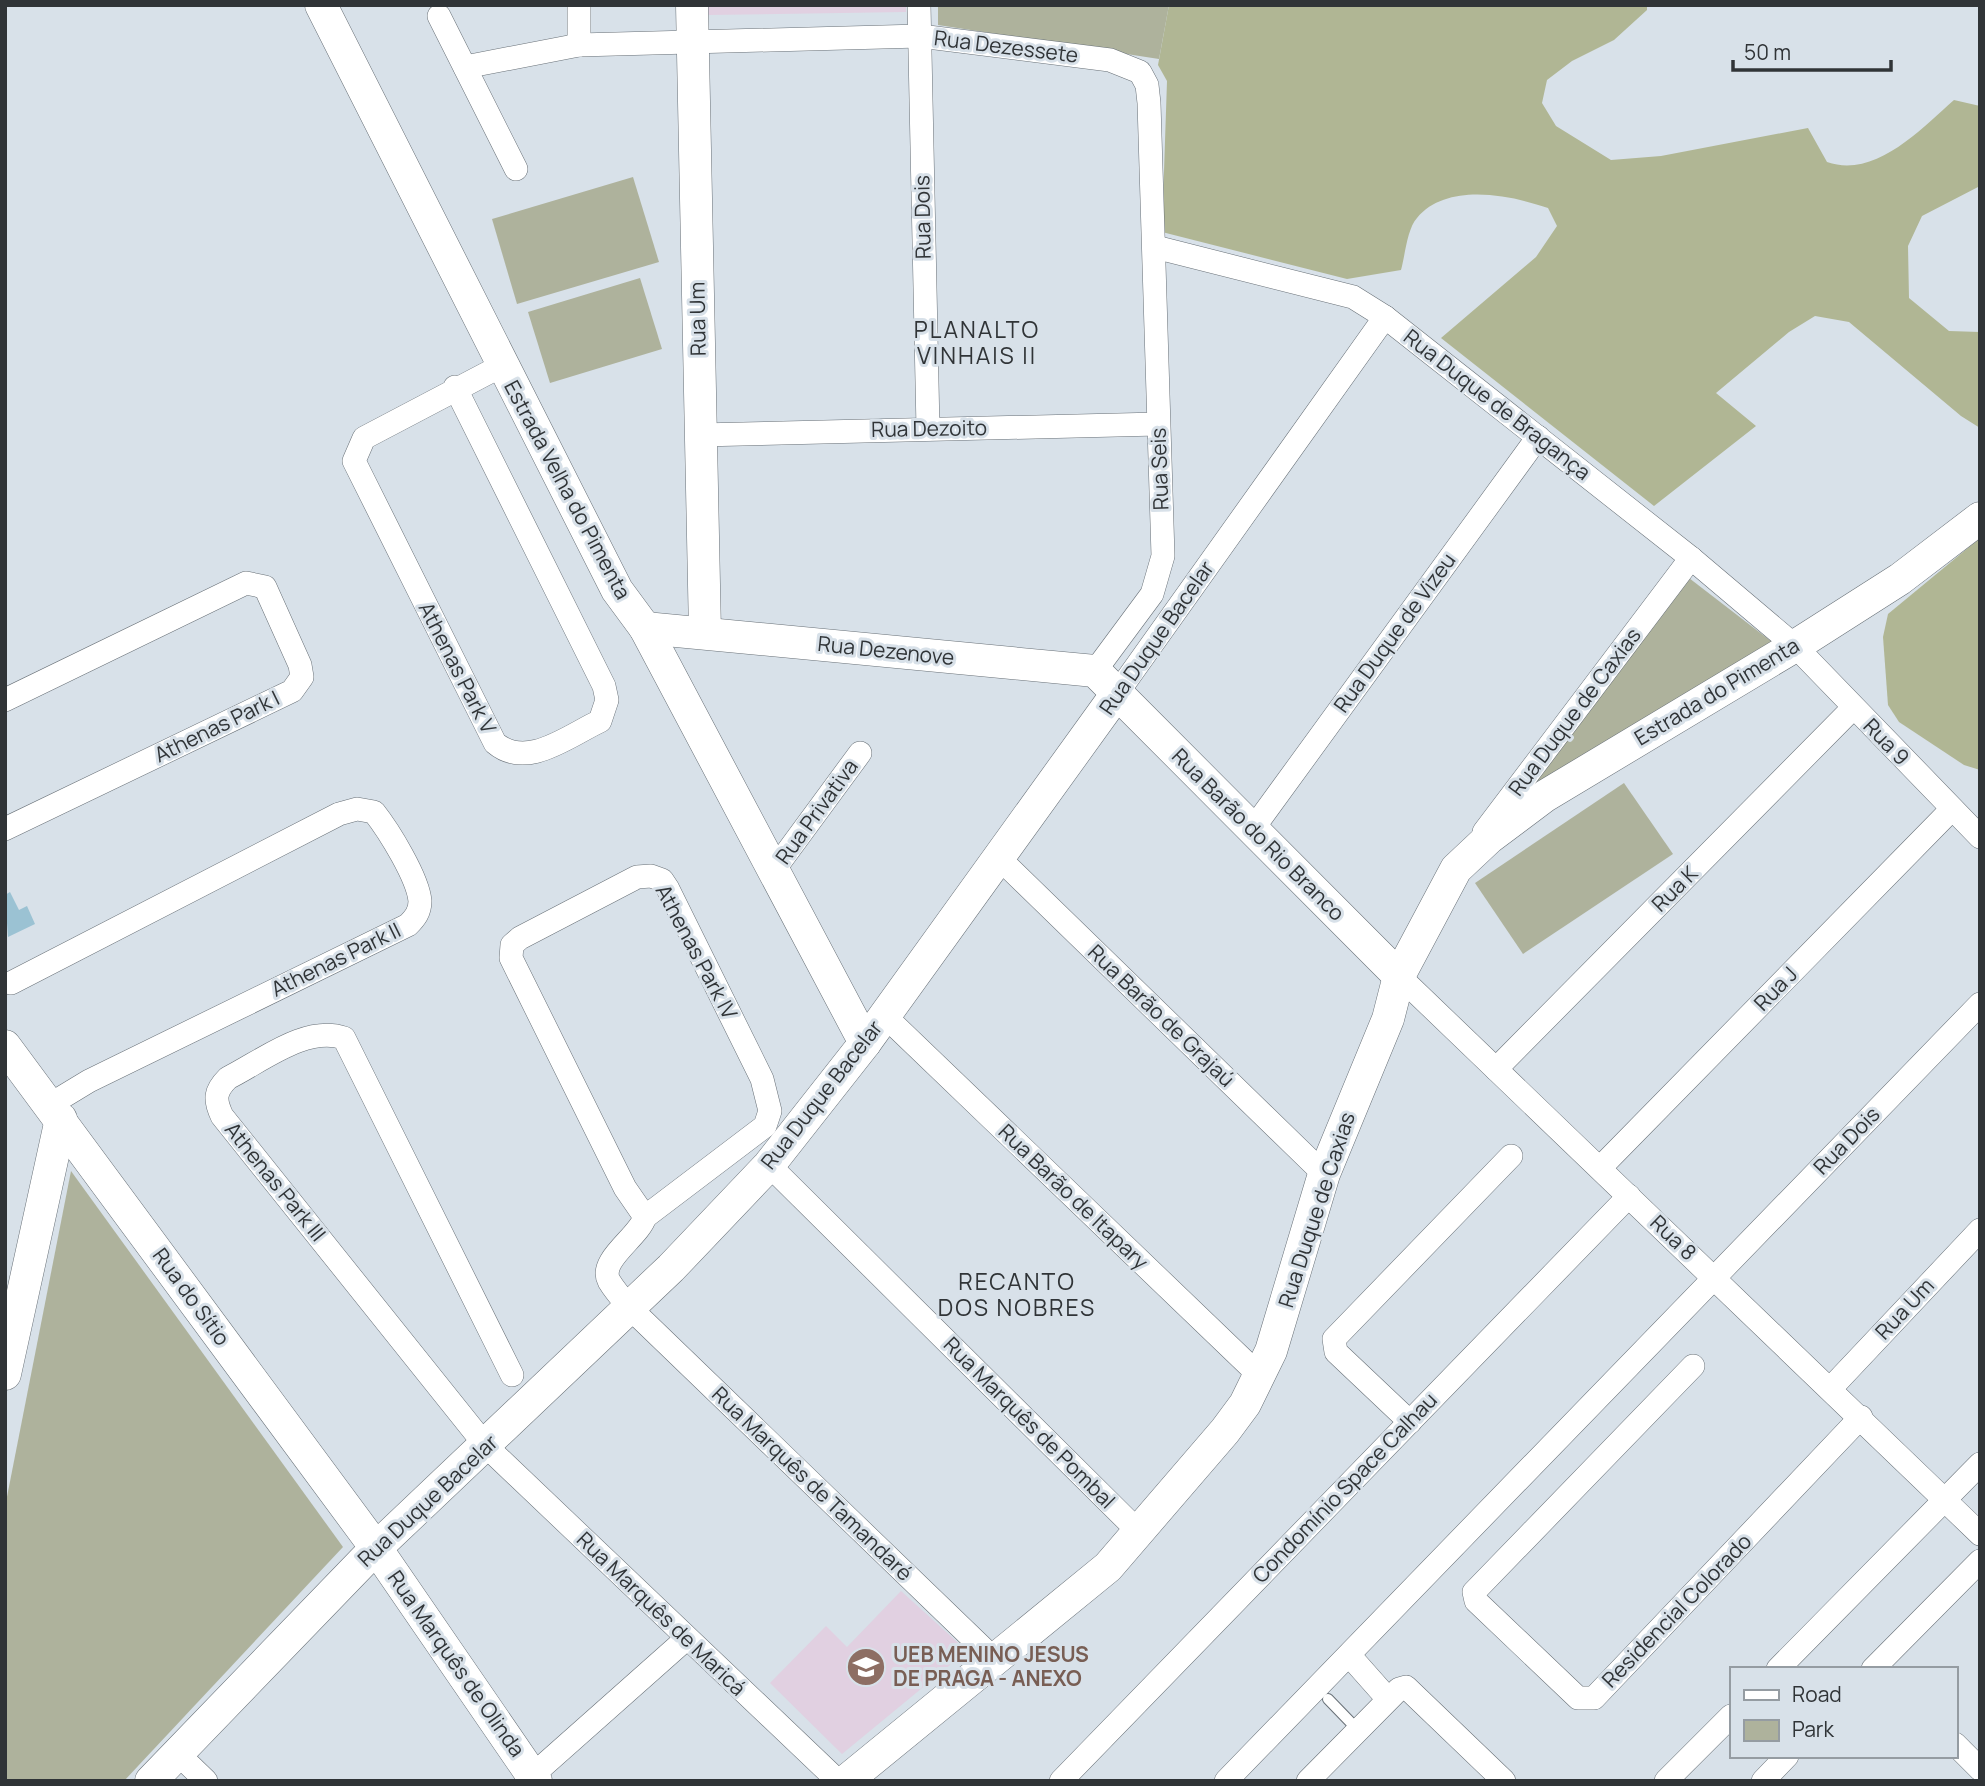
<svg xmlns="http://www.w3.org/2000/svg" width="1985" height="1786" font-family="Manrope,sans-serif">
  <style>
    .education { fill: #e1d0e1 }
    .green { fill: #aeb29c }
    .forest { fill: #b0b694 }
    .water { fill: #9bc2d3 }
    .lines { fill: none; stroke-linecap: round; stroke-linejoin: round }
    .lane-casing { stroke: #687077; stroke-width: 12 }
    .street-casing { stroke: #687077; stroke-width: 24 }
    .secondary-casing { stroke: #687077; stroke-width: 33 }
    .lane { stroke: #fff; stroke-width: 10 }
    .street { stroke: #fff; stroke-width: 23 }
    .secondary { stroke: #fff; stroke-width: 32 }
    .labels { text-anchor: middle; stroke-width: 6; stroke-linejoin: round; paint-order: stroke }
    .street-label { font-size: 21px; fill: #303437; stroke: #d8e1e9 }
    .education-label { font-size: 21px; font-weight: bold; fill: #785e54; stroke: #d8e1e9; text-anchor: start }
    .neighbourhood-label { font-size: 23px; letter-spacing: 2px; fill: #303437; stroke: #d8e1e9 }
  </style>
  <rect width="100%" height="100%" fill="#d8e1e9"/>
  <g class="education">
    <polygon points="708,5 906,5 906,12 708,15"/>
    <polygon points="901,1591 967,1651 842,1754 770,1683 826,1626 847,1647"/>
  </g>
  <g class="green">
    <polygon points="938,5 1169,5 1159,59 938,25"/>
    <polygon points="633,177 659,262 517,304 492,219"/>
    <polygon points="640,278 662,349 550,383 528,312"/>
    <polygon points="1689,578 1776,645 1532,786"/>
    <polygon points="1624,783 1673,854 1523,954 1475,883"/>
    <polygon points="71,1171 343,1547 124,1781 5,1781 5,1507"/>
  </g>
  <g class="forest">
    <path d="M1169,5h478v5l-33,30 -42,21 -25,19 -5,23 14,23 55,34 50,-4 147,-28 19,34c48,17 94,-33 127,-62l26,6v80l-58,30 -14,30 1,52 40,33 31,1v96l-19,-12 -112,-94 -34,-6 -26,16 -73,61 40,33 -102,80 -213,-168 95,-81 21,-31 -9,-18c-38,-13 -101,-26 -131,10 -10,11 -12,38 -16,52l-54,9 -185,-47 5,-151 -9,-16z"/>
    <polygon points="1980,538 1980,770 1964,765 1899,722 1888,705 1883,637 1888,614"/>
  </g>
  <polygon class="water" points="10,892 19,910 27,906 35,924 8,937 5,895"/>
  <g class="lines">
    <g class="lane-casing">
      <polyline id="lane" points="1328,1699 1358,1730"/>
    </g>
    <g class="street-casing">
      <g id="street">
        <polyline points="579,5 579,45"/>
        <polyline points="919,5 928,429"/>
        <polyline points="439,16 516,169"/>
        <polyline points="465,67 579,45 920,36 1110,60 1140,72 1147,85 1149,103 1163,556 1152,594 1095,671"/>
        <polyline points="1155,247 1353,297 1385,317 1691,558 1795,646 1980,837"/>
        <path d="M455,387l149,299 3,14 -7,21c-32,15 -73,49 -105,22l-141,-282 10,-23 137,-72"/>
        <polyline points="700,435 1158,424"/>
        <polyline points="1118,692 1385,317"/>
        <polyline points="5,700 246,583 265,587 300,665 302,677 292,691 5,829"/>
        <polyline points="1252,830 1538,437"/>
        <polyline points="1484,832 1691,558"/>
        <polyline points="999,858 1324,1174"/>
        <polyline points="774,870 860,753"/>
        <polygon points="651,876 662,880 668,889 762,1079 770,1111 765,1126 645,1217 625,1188 511,958 512,945 520,938 637,877"/>
        <polyline points="1399,976 1980,1534"/>
        <path d="M11,983l328,-169 18,-5 17,3c15,19 44,66 46,89 0,11 -5,17 -12,24l-319,156 -38,23"/>
        <polyline points="885,1016 1261,1377"/>
        <polyline points="1496,1069 1853,708"/>
        <polyline points="769,1165 1140,1533"/>
        <polyline points="1600,1168 1952,809"/>
        <path d="M645,1217c-6,20 -47,43 -36,64 6,10 14,19 21,27l365,352"/>
        <polyline points="1693,1366 1474,1592 1476,1601 1578,1698 1594,1698 1861,1417"/>
        <path d="M512,1375l-168,-337c-38,-13 -82,23 -116,40 -13,13 -14,21 -6,38l264,330 352,335"/>
        <polyline points="1831,1388 1980,1230"/>
        <polyline points="1410,1422 1336,1352 1334,1339 1511,1156"/>
        <polyline points="1349,1655 1388,1699"/>
        <polyline points="1778,1669 1980,1464"/>
        <polyline points="1873,1669 1980,1561"/>
        <polyline points="1955,1744 1980,1769"/>
        <polyline points="176,1752 206,1781"/>
        <polyline points="526,1781 686,1639"/>
        <polyline points="1061,1781 1629,1196"/>
        <polyline points="1226,1781 1980,1004"/>
        <polyline points="1308,1781 1399,1689 1406,1687 1504,1781"/>
        <polyline points="1666,1781 1731,1716"/>
        <polyline points="1763,1781 1787,1756"/>
      </g>
    </g>
    <g class="secondary-casing">
      <g id="secondary">
        <polyline points="321,5 617,590 645,628 865,1043"/>
        <polyline points="692,5 705,633"/>
        <polyline points="645,628 1095,671 1399,976"/>
        <polyline points="5,1046 376,1548 536,1781"/>
        <polyline points="5,1374 61,1119"/>
        <polyline points="151,1781 376,1548 671,1268 769,1165 865,1043 1118,692"/>
        <polyline points="846,1781 1108,1567 1225,1431 1245,1404 1271,1351 1324,1174 1388,1019 1399,976 1456,869 1489,838 1545,796 1795,646 1900,579 1980,518"/>
      </g>
    </g>
    <use href="#lane" class="lane"/>
    <use href="#street" class="street"/>
    <use href="#secondary" class="secondary"/>
  </g>
  <defs>
    <g id="school-disc" transform="scale(2.0125)"><circle r="9.5" fill="#8d6e63" stroke="#d8e1e9"/><path d="M0-5L7-2L0 1L-7-2ZM-4 1L0 2.5L4 1V4Q0 6-4 4Z" fill="#fff"/></g>
  </defs>
  <g fill-rule="evenodd">
    <use href="#school-disc" x="866" y="1667"/>
  </g>
  <g class="labels">
    <g class="street-label">
      <text transform="translate(1006 47) rotate(7)" y="7">Rua Dezessete</text>
      <text transform="translate(923 217) rotate(-91)" y="7">Rua Dois</text>
      <text transform="translate(698 319) rotate(-91)" y="7">Rua Um</text>
      <text transform="translate(1497 405) rotate(38)" y="7">Rua Duque de Bragança</text>
      <text transform="translate(929 429) rotate(-1)" y="7">Rua Dezoito</text>
      <text transform="translate(1160 469) rotate(-92)" y="7">Rua Seis</text>
      <text transform="translate(567 490) rotate(62)" y="7">Estrada Velha do Pimenta</text>
      <text transform="translate(1395 633) rotate(-54)" y="7">Rua Duque de Vizeu</text>
      <text transform="translate(1157 638) rotate(-55)" y="7">Rua Duque Bacelar</text>
      <text transform="translate(886 651) rotate(6)" y="7">Rua Dezenove</text>
      <text transform="translate(457 668) rotate(63)" y="7">Athenas Park V</text>
      <text transform="translate(1717 692) rotate(-31)" y="7">Estrada do Pimenta</text>
      <text transform="translate(1575 712) rotate(-53)" y="7">Rua Duque de Caxias</text>
      <text transform="translate(217 727) rotate(-26)" y="7">Athenas Park I</text>
      <text transform="translate(1886 742) rotate(46)" y="7">Rua 9</text>
      <text transform="translate(817 812) rotate(-54)" y="7">Rua Privativa</text>
      <text transform="translate(1258 835) rotate(45)" y="7">Rua Barão do Rio Branco</text>
      <text transform="translate(1675 889) rotate(-45)" y="7">Rua K</text>
      <text transform="translate(696 952) rotate(62)" y="7">Athenas Park IV</text>
      <text transform="translate(336 960) rotate(-26)" y="7">Athenas Park II</text>
      <text transform="translate(1776 989) rotate(-46)" y="7">Rua J</text>
      <text transform="translate(1161 1016) rotate(44)" y="7">Rua Barão de Grajaú</text>
      <text transform="translate(822 1095) rotate(-52)" y="7">Rua Duque Bacelar</text>
      <text transform="translate(1847 1141) rotate(-46)" y="7">Rua Dois</text>
      <text transform="translate(275 1182) rotate(51)" y="7">Athenas Park III</text>
      <text transform="translate(1073 1197) rotate(44)" y="7">Rua Barão de Itapary</text>
      <text transform="translate(1317 1210) rotate(-72)" y="7">Rua Duque de Caxias</text>
      <text transform="translate(1673 1238) rotate(44)" y="7">Rua 8</text>
      <text transform="translate(191 1297) rotate(54)" y="7">Rua do Sítio</text>
      <text transform="translate(1905 1309) rotate(-47)" y="7">Rua Um</text>
      <text transform="translate(1029 1423) rotate(45)" y="7">Rua Marquês de Pombal</text>
      <text transform="translate(812 1484) rotate(44)" y="7">Rua Marquês de Tamandaré</text>
      <text transform="translate(1345 1488) rotate(-46)" y="7">Condomínio Space Calhau</text>
      <text transform="translate(428 1501) rotate(-43)" y="7">Rua Duque Bacelar</text>
      <text transform="translate(1677 1611) rotate(-46)" y="7">Residencial Colorado</text>
      <text transform="translate(661 1614) rotate(44)" y="7">Rua Marquês de Maricá</text>
      <text transform="translate(456 1664) rotate(55)" y="7">Rua Marquês de Olinda</text>
    </g>
    <g class="education-label">
      <text x="893" y="1662">UEB MENINO JESUS<tspan x="893" dy="24">DE PRAGA - ANEXO</tspan></text>
    </g>
    <g class="neighbourhood-label">
      <text x="977" y="338">PLANALTO<tspan x="977" dy="26">VINHAIS II</tspan></text>
      <text x="1017" y="1290">RECANTO<tspan x="1017" dy="26">DOS NOBRES</tspan></text>
    </g>
  </g>
  <rect width="1985" height="1786" fill="none" stroke="#303437" stroke-width="14"/>
  <rect x="1730" y="1667" width="228" height="91" fill="#d8e1e9" stroke="#959ca2" stroke-width="2"/>
  <rect x="1744" y="1690" width="35" height="10" fill="#ffffff" stroke="#959ca2" stroke-width="2"/>
  <text x="1792" y="1702" font-size="21" fill="#303437">Road</text>
  <rect x="1744" y="1720" width="35" height="21" fill="#aeb29c" stroke="#959ca2" stroke-width="2"/>
  <text x="1792" y="1737" font-size="21" fill="#303437">Park</text>
  <path d="M1733 60v10h158v-10" fill="none" stroke="#303437" stroke-width="3.5"/>
  <text x="1744" y="60" font-size="21" fill="#303437" stroke="#d8e1e9" stroke-width="5" paint-order="stroke">50 m</text>
</svg>
